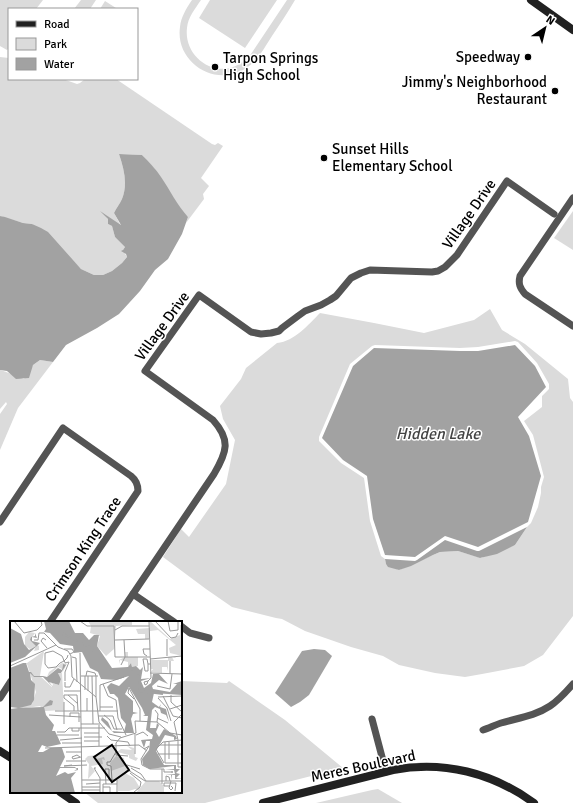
<svg xmlns="http://www.w3.org/2000/svg" width="573" height="803" font-family="Signika,sans-serif">
  <style>
    .green { fill: #dbdbdb; fill-rule: evenodd }
    .water { fill: #a2a2a2 }
    .lines { fill: none; stroke-linecap: round; stroke-linejoin: round }
    .street { stroke: #545454; stroke-width: 7 }
    .secondary { stroke: #212121; stroke-width: 8 }
    .poi-dot { fill: #000; stroke: #fff; stroke-width: 1.5 }
    .labels { text-anchor: middle; stroke-width: 3; stroke-linejoin: round; paint-order: stroke }
    .poi-label { font-size: 15px; fill: #000; stroke: #fff; text-anchor: end }
    .street-label { font-size: 15px; fill: #000; stroke: #fff }
    .water-label { font-size: 16px; font-style: italic; fill: #434343; stroke: #fff }
    .inset-river { fill: none; stroke: #a2a2a2; stroke-width: 2 }
    .inset-road { fill: none; stroke: #999; stroke-width: 1 }
    .view { fill: #000; fill-opacity: 0.15; stroke: #000; stroke-width: 2 }
    .inset-edge { fill: none; stroke: #000; stroke-width: 2 }
  </style>
  <rect width="100%" height="100%" fill="#fff"/>
  <g class="green">
    <polygon points="0,0 43,0 36,9 9,9 9,48 7,50 0,46"/>
    <polygon points="81,0 96,0 90,9 74,9"/>
    <path d="M192,0h9c-6,9 -13,17 -14,28 -3,24 19,45 43,40 7,-2 13,-6 19,-11l38,-57h8c-7,12 -15,24 -23,36 -8,12 -15,27 -29,34 -30,17 -68,-9 -63,-43 1,-10 6,-18 12,-27z"/>
    <polygon points="210,0 277,0 245,48 199,18"/>
    <polygon points="105,1 116,8 115,9 100,9"/>
    <path d="M0,57l9,1v21h54l14,5 3,-1 5,-4h31l96,65 3,1 3,-2 5,3 -22,32 8,8 -6,8 1,5 -18,24 2,-6 -7,-7 -27,-42 -12,-13 -23,-1c5,15 9,30 3,45 -2,5 -6,9 -8,14l7,13 -17,-12 4,5v5l4,2 3,11 10,10 -2,3 4,7 -5,6 -10,8 -9,4h-9l-13,-6 -22,-23 -27,-22 -9,-1 -23,-7z"/>
    <polygon points="573,211 573,250 554,238"/>
    <path d="M490,309l12,21 23,14 43,35 2,19 3,4v214l-30,39 -19,11 -42,8 -17,3 -30,-4 -36,-8 -16,-9 -32,-9 -46,-16 -23,-12 -6,-1 -44,-11 -26,-18 -43,-32 18,-28 8,8 37,-53 9,-44 -12,-21 -3,-13 21,-27 5,-11 31,-25c18,-2 31,-18 43,-30l54,10 50,10 50,-13zM515,341l3,1 19,21 12,21v5l-7,7v11l-18,14 9,14 11,42 -3,10v6l-3,14 -7,16 -4,4 -12,18 -34,13 -23,-7 -18,1 -41,18 -13,-6 -1,-5 -4,-3 -11,-35 -6,-43 -23,-15 -22,-22v-4l31,-73 22,-18 3,-1 85,3 18,-1z"/>
    <path d="M40,360l13,2 -35,46 -18,42v-36l7,-10 -1,-2 -6,7v-39c9,2 15,7 24,9l9,-14z"/>
    <polygon points="181,681 227,683 229,681 285,720 343,768 205,803 98,803 84,792 181,792"/>
    <polygon points="378,789 402,803 316,803 372,790"/>
  </g>
  <g class="water">
    <path d="M119,154l23,1c7,7 14,14 19,22 9,13 16,28 27,40l-6,17 -14,25 -13,11 -15,21 -21,23 -22,14 -31,17 -13,17 -13,-2 -7,5 -4,13 -13,1 -9,-8 -7,-1v-154l5,1 18,6 9,1 9,4 7,4 33,37 13,6h9l9,-4 10,-8 5,-6 -1,-3 -5,-3 2,-1 2,-3 -10,-10 -3,-11 -4,-2v-5l-8,-8 21,14 -7,-12c2,-5 6,-9 8,-14 6,-15 2,-30 -3,-45z"/>
    <polygon points="515,345 535,366 546,387 518,417 529,436 541,476 528,522 478,547 445,536 415,557 385,555 373,519 367,476 343,460 322,438 353,366 374,348 460,351 478,351"/>
    <polygon points="527,527 515,545 497,554 480,558 458,551 440,552 433,555 411,566 399,570 388,567 386,564 385,559 415,561 417,560 445,540 477,551 479,551"/>
    <polygon points="314,649 325,650 332,656 309,695 300,702 291,707 275,693 302,651"/>
  </g>
  <g class="lines">
    <g class="street">
      <path d="M573,198l-53,78c-2,8 0,12 5,18l48,32"/>
      <path d="M0,522l63,-94 68,48c5,4 7,9 7,15l-88,131"/>
      <polyline points="133,594 174,622"/>
      <path d="M114,622l100,-148c13,-22 17,-34 -1,-54l-68,-49 54,-76 52,37 10,2 10,-1 8,-2 3,-3 16,-12 7,-5 16,-6 9,-5 6,-4 15,-18 10,-5 9,-3 62,2 6,-1 7,-4 12,-12 50,-74 47,33"/>
      <polyline points="181,626 190,633 209,638"/>
      <polyline points="0,698 11,681"/>
      <polyline points="372,719 386,772"/>
      <path d="M483,730c6,-2 12,-5 18,-7 17,-5 34,-7 49,-17 9,-6 16,-14 23,-22"/>
    </g>
    <g class="secondary">
      <polyline points="531,0 573,30"/>
      <polyline points="0,751 11,758"/>
      <polyline points="60,792 76,803"/>
      <path d="M263,803l130,-33c50,-10 100,3 141,33"/>
    </g>
  </g>
  <g class="poi-dot">
    <circle cx="528" cy="57" r="4"/>
    <circle cx="215" cy="67" r="4"/>
    <circle cx="555" cy="91" r="4"/>
    <circle cx="324" cy="158" r="4"/>
  </g>
  <g class="labels">
    <g class="poi-label">
      <text x="520" y="62">Speedway</text>
      <text x="223" y="63" text-anchor="start">Tarpon Springs<tspan x="223" dy="17">High School</tspan></text>
      <text x="547" y="87">Jimmy's Neighborhood<tspan x="547" dy="17">Restaurant</tspan></text>
      <text x="332" y="154" text-anchor="start">Sunset Hills<tspan x="332" dy="17">Elementary School</tspan></text>
    </g>
    <g class="street-label">
      <text transform="translate(469 214) rotate(-55)" y="5">Village Drive</text>
      <text transform="translate(162 326) rotate(-54)" y="5">Village Drive</text>
      <text transform="translate(83 549) rotate(-56)" y="5">Crimson King Trace</text>
      <text transform="translate(363 766) rotate(-12)" y="5">Meres Boulevard</text>
    </g>
    <g class="water-label">
      <text x="438" y="439">Hidden Lake</text>
    </g>
  </g>
  <g transform="translate(10 621)">
    <rect width="172" height="172" fill="#fff"/>
    <path d="M78,0h50v1h-6v3l-16,1 -2,23 -8,7 -9,-10 3,-10 -10,-3 1,-7zM140,0l20,18 10,-4v-10h2v31l-12,-3 -1,-5 7,-3 -18,-15 -8,1v8h-5v-5h-7l-2,-5 14,-1zM19,11l6,1 -5,7 9,6v4l-5,1 2,-5 -6,3 -5,-3v-9zM34,30l-4,25 12,11 1,-3 -4,-2 10,3 2,-6 -3,-6h4l2,-6 2,-1 -3,-2 -1,5 -4,-2 -11,10 2,-5 13,-9 5,1 -5,9 2,37 -19,1 -5,-5 -21,3v-3l13,-2 4,-12 -9,-28 -11,2 11,-3zM115,31h3v5h10v9l-6,1 -1,-4 -3,4v-5l-8,-2v4l-1,-4 6,-3zM158,36h7l1,1 -4,-1 2,4h-6v10l-1,-4h-5v6l-11,-1 2,-3h-2l-1,-9h18zM117,125l7,2 1,9 3,1 -2,3 -7,-3v-3l-12,-3 4,-3 11,1zM88,134l-2,4 8,-2 1,3 -3,-1 1,5 -12,2 4,5 -7,8 1,-15 -4,-5 3,-3zM106,135l8,2 1,8 -14,5 -1,-8zM115,152l9,5 6,10 6,-7h13l5,5v7h-28l2,-3 -3,-1 -6,2h-11l-1,-11z" fill="#dbdbdb"/>
    <path d="M34,0h25l6,12h8l6,7 5,-5h5l-2,11 15,22 16,-1 3,-4 1,4 4,-1 4,4 3,-3 -2,12 10,-1 -10,3 3,7 7,-5 2,-9h6l9,10 -9,-4 -7,6 1,3 17,3 7,-8h-4l9,-3v14l-28,-2 -2,9 7,5 2,-3 -1,3 6,2 3,13 -3,-7 -5,-2 -1,-4 -5,-2 -3,3 -2,18h6l1,-5 2,2 -3,7 3,5 5,-8 12,7 1,3 -3,1v-3l-9,-2 -9,16 8,14h12v4h4l-4,4 4,1 -4,4 6,1h-7v-4h-3l-1,5v-5h-6l10,-1 -1,-4h-9l9,-1v-3l-24,3 -7,-4 -1,-6 7,-9 1,-9h-4l-2,7 -3,-8 11,-1 1,-4 -7,-5 2,-14h-5l2,-1 -3,-7 -13,-21 -4,7 8,7v11l5,1 -5,1 -2,5 3,14h-20l-13,-13 1,-3 6,5 4,9 12,1 2,-8 -5,-6 -3,-20 -4,-4h-4l-3,-7 4,-4 8,3 10,-10 -13,4 -15,-1 -3,-7 -8,-4 -8,-16 -8,1 -1,-7 -13,-2 -10,-11 -6,-1 2,-3zM0,7l11,6 3,10 5,6 7,-4 -6,-6 1,-3 4,-1v-3l2,5 -5,-1v4l8,2 -15,14 -15,6zM13,42h3l3,9h2l3,4h9l4,1 11,-9 4,2 1,-6 3,1 -5,8h-3l3,6 -2,6 -10,-3 4,5 -10,-10h-9l-4,-4 1,7 4,4 -1,16 -3,5 -12,3 24,-1 7,-7 3,1 -1,4 -8,2 2,8 8,10 -2,6h3l6,13 -14,3 -5,-2 -4,7h5l7,-4h12l3,9 -5,10h15l1,1h2v2l-4,1 3,-2 -2,-1h-15l-4,8 9,-4 3,2 8,-2 -5,6 4,15h-65v-84l8,-1 -8,-1v-39z" fill="#a2a2a2"/>
    <path class="inset-river" d="M46,0l7,13 27,13 21,24h20l8,5 1,15 23,3"/>
    <path class="inset-road" d="M4,0l10,12 13,-3 5,-5 -1,-4M70,0l7,5h27l1,31h35M145,0l16,17 5,-1 2,-4M158,0l2,10 8,-1v-9M105,9l7,-4h27M157,18v17M24,19h4l1,-7h5l14,14 10,4 3,5 1,21 24,20 3,25 10,12 12,3M36,19l-3,-2 -2,3 6,7M105,19l34,-1M54,28h8l2,3 -4,2M70,32l2,140M137,35l-3,-2 -1,-5h7M62,36l4,1 1,24M140,38l32,-3M160,40v13M138,43v7h-3l-2,-12h4l1,5h2M111,44l4,-8 -1,-17M0,45l46,-21M140,52l32,1M71,55h17M75,55v14M76,55l1,-5 8,2 1,3M78,55v15M82,55l1,48M55,60v-9l4,-10 -4,1v-1l-1,-1 -1,-3 -1,-2 -9,-5 -8,2v11l3,4 8,-1 4,-4 4,-2 3,-3 1,-3M138,60l3,-3 -2,-57M138,60l-1,3 -2,1 -1,-3zM55,61v5h5l4,-8M93,63l5,12 8,4 2,18 8,17M147,65l13,3 2,-15M54,70h17M58,74l10,9M161,74v7l11,10M153,75l10,20 9,2M86,76v-21M148,76l24,-1M77,77v13M148,77l9,10 4,13M124,78l-6,-6 1,-5 11,21v12M54,81v22M90,86h13M160,88l12,-4M145,89l3,4 -1,8M45,90h63M64,90v-5l-10,-8v-3h13l1,16M90,90v-26l24,-8M39,94l32,2M94,94l6,5 4,9h8M88,95h15l4,14M60,96v-4h9v9M147,97l11,5M89,102v23M71,103h17M62,107v3h7v-3M47,111h8l4,-4h36M74,112h15M125,113v20M47,114h22M126,114l7,-3 5,4M97,115l4,4 17,2 2,4M74,116h18M50,119l22,-2M168,119l-4,-18 8,-8M74,120h15M168,120v26h4M155,121v21M52,122h20M150,124h22M35,127l94,-3 8,6M134,128l5,-3 -8,13 1,6 8,4h14M56,131h16M148,133h24M118,135l-12,-1v-12l4,-5 16,-5 -1,-12 22,1 13,11 12,2M70,136l-3,-2 -5,2 1,2 8,-2M159,138v-17M56,140h20M154,142l-8,-14 7,-7 19,-2M155,142h17M62,144l-8,1 23,-1M117,144l13,4M86,147h-2l6,10v15M121,147l10,6 5,7M152,148v15M154,148v3h9h-2M120,152l11,9 -1,5 -7,6M72,159h33l13,-10 17,11h37M102,159l-1,-14 -4,-1v-3h3l6,-10M107,159v13M156,160v-5l3,1 1,4M161,162h5l-1,8M76,163l14,-1M96,163l-1,-15h4v11M160,165h-6v-3h7M161,165l2,2 -2,2 -2,-2 2,-7M72,166h18M93,166h7v6M72,169h18M93,172v-9h14"/>
    <path class="view" d="M102,124l17,25 -17,12 -18,-25z"/>
    <rect width="172" height="172" class="inset-edge"/>
  </g>
  <rect x="8" y="8" width="130" height="72" fill="#ffffff" stroke="#999999"/>
  <rect x="16" y="21" width="20" height="6" fill="#212121" stroke="#999999"/>
  <text x="44" y="28" font-size="12" fill="#000000">Road</text>
  <rect x="16" y="38" width="20" height="12" fill="#dbdbdb" stroke="#999999"/>
  <text x="44" y="48" font-size="12" fill="#000000">Park</text>
  <rect x="16" y="58" width="20" height="12" fill="#a2a2a2" stroke="#999999"/>
  <text x="44" y="68" font-size="12" fill="#000000">Water</text>
  <g transform="translate(545 28) rotate(35)" stroke="#ffffff" stroke-width="3" paint-order="stroke">
  <path d="M0-3L7 15L0 10L-7 15Z" fill="#000000"/>
  <text y="-6" font-size="11" font-weight="bold" text-anchor="middle" fill="#000000">N</text>
  </g>
</svg>
